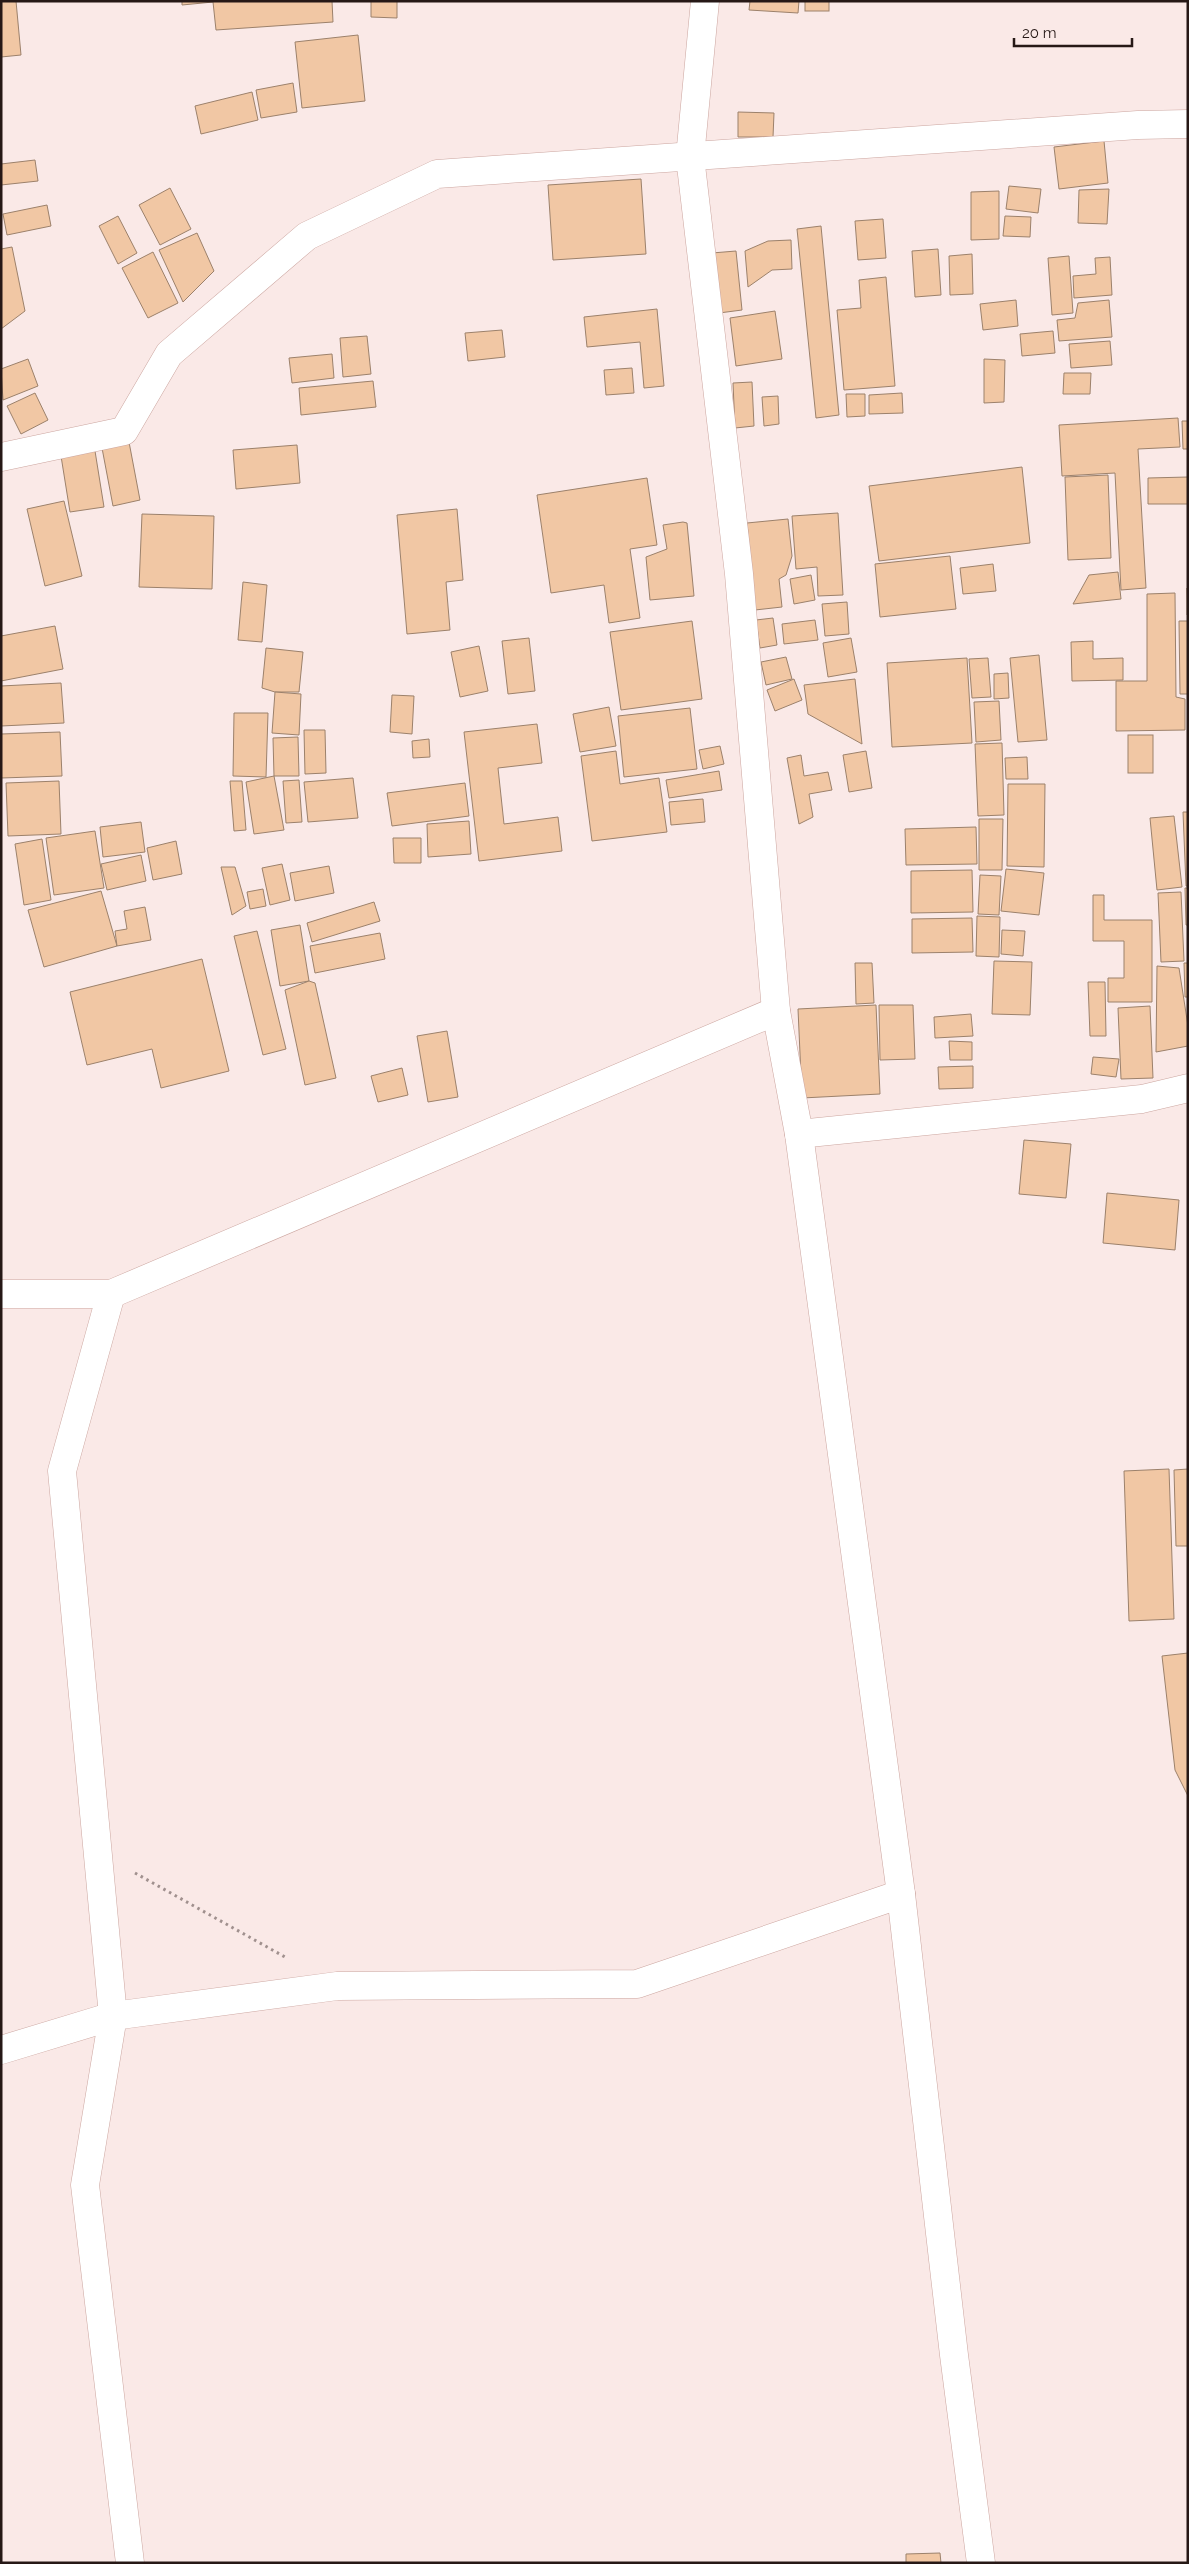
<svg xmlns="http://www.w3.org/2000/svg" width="1189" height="2564" font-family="Raleway,sans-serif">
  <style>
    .building { fill: #f1c7a4; stroke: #9c816b }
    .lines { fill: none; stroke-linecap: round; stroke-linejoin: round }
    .minor-casing { stroke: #cca6a0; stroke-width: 29 }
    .path { stroke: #a0908e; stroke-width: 3; stroke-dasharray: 2.5 4; stroke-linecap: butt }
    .minor { stroke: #fff; stroke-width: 28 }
  </style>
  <rect width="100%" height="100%" fill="#fae9e7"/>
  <g class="building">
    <polygon points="1,1 16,1 21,55 1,57"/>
    <polygon points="182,1 332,1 333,22 216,30 213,2 182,5"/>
    <polygon points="371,1 397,1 397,18 371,17"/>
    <polygon points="750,1 799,1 798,13 749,10"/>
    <rect x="805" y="1" width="24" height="10"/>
    <polygon points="358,35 365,101 302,108 295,42"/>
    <polygon points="293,83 297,112 261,118 256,90"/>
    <polygon points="252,92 258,120 201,134 195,106"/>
    <polygon points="738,112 774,113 773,137 738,137"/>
    <polygon points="1104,141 1108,183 1059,189 1054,147"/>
    <polygon points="35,160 38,181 1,185 1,164"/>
    <polygon points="641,179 646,254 553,260 548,185"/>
    <polygon points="1009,186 1041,189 1038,213 1006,209"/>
    <polygon points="170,188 191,229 160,245 139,205"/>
    <polygon points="1109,189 1107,224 1078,223 1079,190"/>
    <polygon points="999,191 999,239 971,240 971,192"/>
    <polygon points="47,205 51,226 7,235 3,214"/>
    <polygon points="118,216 137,253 118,264 99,226"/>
    <polygon points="1005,216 1031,217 1030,237 1003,236"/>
    <polygon points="883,219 886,258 858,260 855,221"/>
    <polygon points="821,226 839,415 816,418 797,229"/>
    <polygon points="197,233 214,271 183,302 159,250"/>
    <polygon points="791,240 792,269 772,270 748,287 745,251 768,241"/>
    <polygon points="12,247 25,311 1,329 1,249"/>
    <polygon points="938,249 941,295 915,297 912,251"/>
    <polygon points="736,251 742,310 719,313 712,253"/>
    <polygon points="153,252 178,303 148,318 122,268"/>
    <polygon points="972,254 973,294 950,295 949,256"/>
    <polygon points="1069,256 1073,313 1052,315 1048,258"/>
    <polygon points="1110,257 1112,295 1074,298 1073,276 1096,274 1095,258"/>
    <polygon points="886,277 895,386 844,390 837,310 861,308 859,280"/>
    <polygon points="1016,300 1018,326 983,330 980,304"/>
    <polygon points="1109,300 1112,337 1059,341 1057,320 1075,318 1078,303"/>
    <polygon points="657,309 664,386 644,388 640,342 587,347 584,317"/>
    <polygon points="775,311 782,359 736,366 730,318"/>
    <polygon points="502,330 505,357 468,361 465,333"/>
    <polygon points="1053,331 1055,353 1022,356 1020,334"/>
    <polygon points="367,336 371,374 343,377 340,338"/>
    <polygon points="1110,341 1112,365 1071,368 1069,344"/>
    <polygon points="332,354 334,378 292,383 289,358"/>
    <polygon points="28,359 38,386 3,400 1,369"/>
    <polygon points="984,359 1005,360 1004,402 984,403"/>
    <polygon points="632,368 634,393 606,395 604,370"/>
    <polygon points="1064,373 1091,373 1090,394 1063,394"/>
    <polygon points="373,381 376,407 301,415 299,388"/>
    <polygon points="752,382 754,426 735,428 733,383"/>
    <polygon points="35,393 48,420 21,434 7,406"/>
    <polygon points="902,393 903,413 869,414 869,395"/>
    <polygon points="846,394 865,394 865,416 847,417"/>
    <polygon points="778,396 779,424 764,426 762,397"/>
    <polygon points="1178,418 1180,447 1138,449 1146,588 1121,590 1115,473 1062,476 1059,425"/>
    <polygon points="1182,421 1188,421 1188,449 1183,449"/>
    <polygon points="129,442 140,500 113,506 102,448"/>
    <polygon points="297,445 300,483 236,489 233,450"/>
    <polygon points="95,451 104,507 70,512 61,456"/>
    <polygon points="1022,467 1030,543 879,561 869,486"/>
    <polygon points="1108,475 1111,558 1068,560 1065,477"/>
    <polygon points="1188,477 1188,504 1148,504 1148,478"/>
    <polygon points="647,478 657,545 630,549 640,618 609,623 604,585 551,593 537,495"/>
    <polygon points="64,501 82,576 45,586 27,509"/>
    <polygon points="457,509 463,580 446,582 450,630 407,634 397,515"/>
    <polygon points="838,513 843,595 818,596 817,567 796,569 792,516"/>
    <polygon points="142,514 214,516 212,589 139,587"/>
    <polygon points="788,519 792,556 786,575 779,579 782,607 755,610 747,523"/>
    <polygon points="683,522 687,523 694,596 650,600 646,557 667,549 663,525"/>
    <polygon points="950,556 956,609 880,617 875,564"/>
    <polygon points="993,564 996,591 963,594 960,568"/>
    <polygon points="1118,572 1121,599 1073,604 1089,575"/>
    <polygon points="811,575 815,600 794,604 790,579"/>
    <polygon points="243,582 267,585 262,642 238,640"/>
    <polygon points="1187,588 1188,615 1187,615"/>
    <polygon points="1175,593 1176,697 1185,699 1185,730 1116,731 1116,681 1147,681 1147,594"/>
    <polygon points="847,602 849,634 825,636 822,604"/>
    <polygon points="773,618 777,645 760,648 756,620"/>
    <polygon points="815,620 818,640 784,644 782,624"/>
    <polygon points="692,621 702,699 621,710 610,632"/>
    <polygon points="1179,621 1188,621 1188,694 1180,694"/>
    <polygon points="55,626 63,669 1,681 1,636"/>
    <polygon points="529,638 535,691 508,694 502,641"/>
    <polygon points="851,638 857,672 828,677 823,643"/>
    <polygon points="1093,641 1093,659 1123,658 1123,680 1072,681 1071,642"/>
    <polygon points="479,646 488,691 460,697 451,652"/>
    <polygon points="266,648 303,652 299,692 275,692 262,688"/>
    <polygon points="1039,655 1047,740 1018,742 1010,658"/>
    <polygon points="786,657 792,679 766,685 761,662"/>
    <polygon points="967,658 972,743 892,747 887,663"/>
    <polygon points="988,658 991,697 972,698 969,659"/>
    <polygon points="1008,673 1009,698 994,699 994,674"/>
    <polygon points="794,679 802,700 775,711 767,690"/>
    <polygon points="855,679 862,744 808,714 804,685"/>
    <polygon points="61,683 64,723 1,726 1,686"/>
    <polygon points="275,692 301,694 299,735 272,733"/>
    <polygon points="392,695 414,696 412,734 390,732"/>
    <polygon points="999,701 1001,740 976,742 974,702"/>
    <polygon points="609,707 616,746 580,752 573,714"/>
    <polygon points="690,708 697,769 624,777 618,716"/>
    <polygon points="234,713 268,713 266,777 233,776"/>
    <polygon points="537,724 542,763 498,768 504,824 558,817 562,851 479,861 464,732"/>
    <polygon points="304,730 325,730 326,773 305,774"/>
    <polygon points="60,732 62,776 1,778 1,734"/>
    <rect x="1128" y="735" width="25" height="38"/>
    <polygon points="298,737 299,776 274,776 273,738"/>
    <polygon points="429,739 430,757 413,758 412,741"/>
    <polygon points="1002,743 1004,815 978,816 975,744"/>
    <polygon points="720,746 724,764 703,769 699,750"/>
    <polygon points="616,751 620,784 659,778 667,832 592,841 581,756"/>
    <polygon points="866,751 872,788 849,792 843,755"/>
    <polygon points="801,755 804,776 828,772 832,790 809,794 813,817 799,824 787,758"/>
    <polygon points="1027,757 1028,779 1006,779 1005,758"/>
    <polygon points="719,771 722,790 669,798 666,780"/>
    <polygon points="274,776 284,830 254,834 246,782"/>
    <polygon points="353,778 358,818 308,822 304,782"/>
    <polygon points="299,780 302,822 286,823 283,781"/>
    <polygon points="59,781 61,834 8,836 6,783"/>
    <polygon points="230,781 242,781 246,830 234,831"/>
    <polygon points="465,783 469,816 392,826 387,793"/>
    <polygon points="1008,784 1045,784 1044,867 1007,866"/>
    <polygon points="703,799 705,822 671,825 669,802"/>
    <polygon points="1183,812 1188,812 1188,886 1186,886"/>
    <polygon points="1174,816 1182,887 1157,890 1150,818"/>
    <polygon points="979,819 1003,819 1002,870 979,870"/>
    <polygon points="469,821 471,854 428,857 427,824"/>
    <polygon points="141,822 145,852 103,857 100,827"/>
    <polygon points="976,827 977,864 906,865 905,829"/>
    <polygon points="95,831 104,888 54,895 46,838"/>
    <polygon points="393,838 421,838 421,863 394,863"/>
    <polygon points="42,839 51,900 24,905 15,844"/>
    <polygon points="176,841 182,874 153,880 147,848"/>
    <polygon points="141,855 146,881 107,890 101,864"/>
    <polygon points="282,864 290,900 270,905 262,868"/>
    <polygon points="329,866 334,893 295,901 290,873"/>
    <polygon points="221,867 235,867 246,906 232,915"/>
    <polygon points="1006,869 1044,873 1039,915 1001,911"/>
    <polygon points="972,870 973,912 911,913 911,871"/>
    <polygon points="980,875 1001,876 999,915 978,914"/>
    <polygon points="1185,888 1188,888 1188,925 1186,925"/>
    <polygon points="263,889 266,906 250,909 247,892"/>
    <polygon points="101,891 117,946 44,967 28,910"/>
    <polygon points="1181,892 1184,961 1161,962 1158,893"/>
    <polygon points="1093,895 1104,895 1104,920 1152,920 1152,1002 1108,1002 1108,978 1124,978 1124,941 1093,941"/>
    <polygon points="374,902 380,921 312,942 307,923"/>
    <polygon points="145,907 151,940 117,946 115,931 127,929 124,911"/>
    <polygon points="977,916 1000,917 999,957 976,956"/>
    <polygon points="972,918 973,952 912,953 912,919"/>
    <polygon points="300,925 309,981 280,986 271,930"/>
    <polygon points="1002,930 1025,931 1023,956 1001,954"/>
    <polygon points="257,931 286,1049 263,1055 234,936"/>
    <polygon points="380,933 385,959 315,973 310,946"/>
    <polygon points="202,959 229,1071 161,1088 152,1049 87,1065 70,992"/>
    <polygon points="994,961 1032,962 1030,1015 992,1014"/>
    <polygon points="855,963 872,963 874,1003 856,1004"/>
    <polygon points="1184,963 1188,963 1188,997 1185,997"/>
    <polygon points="1157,966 1179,968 1188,1026 1188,1046 1156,1052"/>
    <polygon points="309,981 315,983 336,1078 305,1085 285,990"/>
    <polygon points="1088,982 1105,982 1106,1036 1090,1036"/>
    <polygon points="876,1005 880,1094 802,1098 798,1009"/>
    <polygon points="879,1005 913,1005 915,1059 880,1060"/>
    <polygon points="1150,1006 1153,1078 1121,1079 1118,1008"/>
    <polygon points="971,1014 973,1036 935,1038 934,1017"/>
    <polygon points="447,1031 458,1097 428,1102 417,1036"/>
    <polygon points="949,1041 972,1042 972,1060 950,1060"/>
    <polygon points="1093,1057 1119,1059 1116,1077 1091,1074"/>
    <polygon points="973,1066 973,1088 939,1089 938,1067"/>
    <polygon points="402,1068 408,1095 378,1102 371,1076"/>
    <polygon points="1024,1140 1071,1144 1066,1198 1019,1194"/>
    <polygon points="1107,1193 1179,1200 1175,1250 1103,1243"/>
    <polygon points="1169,1469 1174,1619 1129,1621 1124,1471"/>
    <polygon points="1188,1469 1188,1546 1176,1546 1174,1470"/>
    <polygon points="1188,1653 1188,1796 1175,1770 1162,1656"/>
    <polygon points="940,2553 941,2563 906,2563 906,2554"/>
  </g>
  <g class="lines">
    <g class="minor-casing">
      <g id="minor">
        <polyline points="705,1 690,157 739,574 776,1011 799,1134 901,1894 954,2355 981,2563"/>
        <polyline points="1,457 124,431 169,354 307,236 437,174 1138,125 1188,124"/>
        <polyline points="799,1134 1142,1099 1188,1088"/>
        <polyline points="1,1294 111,1294 776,1011"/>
        <polyline points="111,1294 62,1471 113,2016 85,2185 130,2563"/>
        <polyline points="1,2050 113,2016 337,1986 637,1984 901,1894"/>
      </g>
    </g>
    <polyline class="path" points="135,1873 285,1957"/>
    <use href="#minor" class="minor"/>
  </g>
  <rect width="1189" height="2564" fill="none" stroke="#261816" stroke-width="5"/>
  <path d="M1014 38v8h118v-8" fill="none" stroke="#261816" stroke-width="2.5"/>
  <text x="1022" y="38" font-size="15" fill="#261816" stroke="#fae9e7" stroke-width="4" paint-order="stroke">20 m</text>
</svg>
